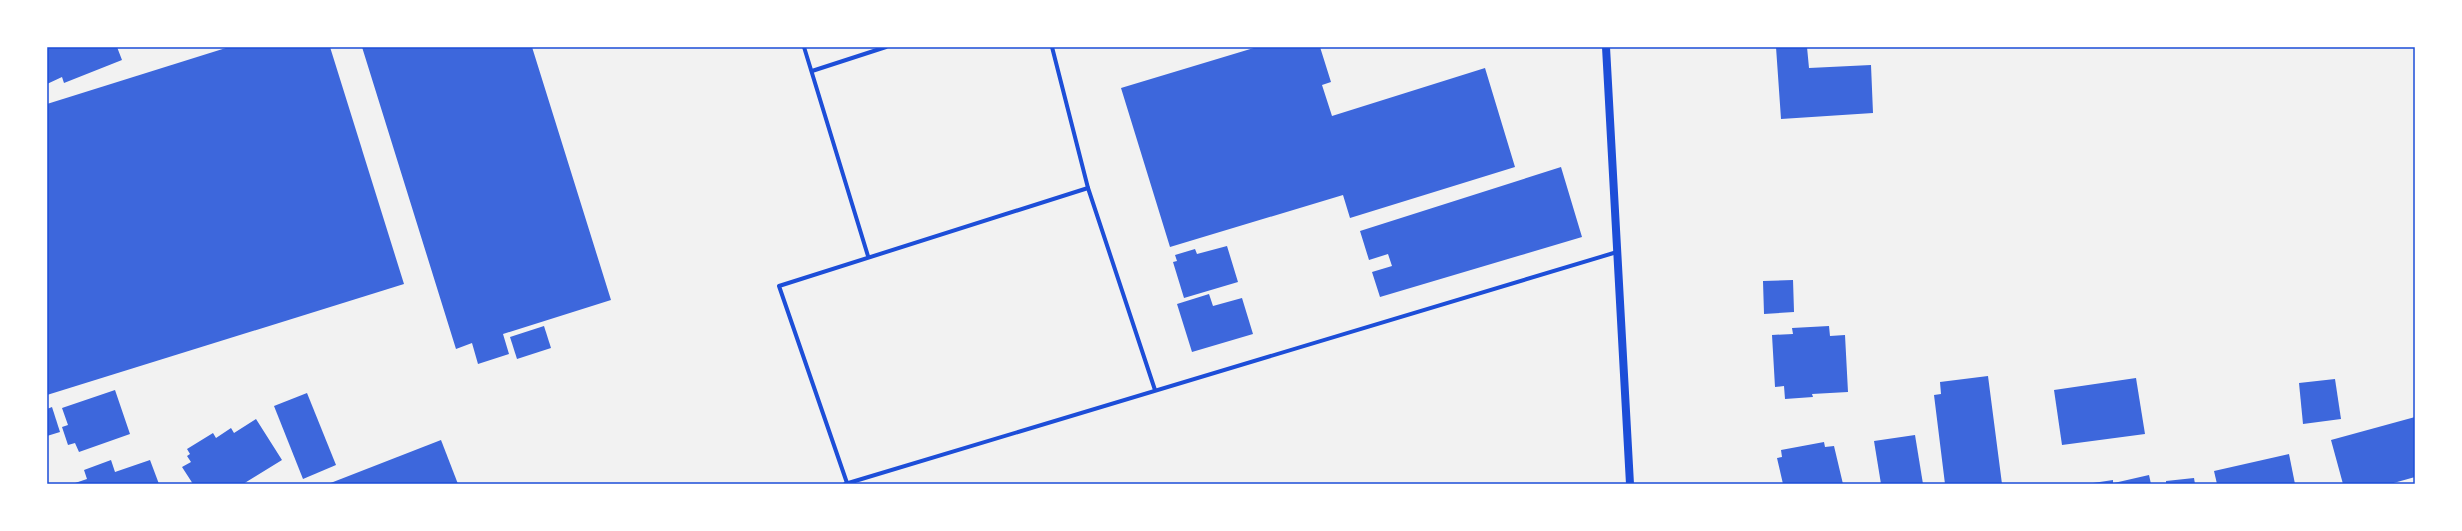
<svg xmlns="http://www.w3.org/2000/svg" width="2462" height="531" font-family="Mulish,sans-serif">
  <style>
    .building { fill: #3d67dc }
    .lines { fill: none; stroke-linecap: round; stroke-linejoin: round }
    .minor { stroke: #1d4ed8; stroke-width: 4 }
    .secondary { stroke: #1d4ed8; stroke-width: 8 }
    .neatline { fill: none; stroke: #1d4ed8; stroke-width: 1.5 }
  </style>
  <rect width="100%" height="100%" fill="#f2f2f2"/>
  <g class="building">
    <polygon points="47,47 117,47 122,60 64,83 62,77 47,84"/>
    <polygon points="229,47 330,47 404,284 47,395 47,104"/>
    <polygon points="362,47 532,47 611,300 503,334 509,354 478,364 472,343 456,349"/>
    <polygon points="1257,47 1320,47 1331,82 1322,85 1332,116 1485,68 1515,167 1350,218 1343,195 1170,247 1121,88"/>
    <polygon points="1776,47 1807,47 1809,68 1871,65 1873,113 1781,119"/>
    <polygon points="1561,167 1582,237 1380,297 1372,272 1392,266 1388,254 1369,260 1360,231"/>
    <polygon points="1227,246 1238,282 1184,298 1173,262 1177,261 1175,255 1195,249 1197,254"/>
    <polygon points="1793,280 1794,312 1764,314 1763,281"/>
    <polygon points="1209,294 1213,306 1242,298 1253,334 1192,352 1177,304"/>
    <polygon points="544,326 551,348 517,359 510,337"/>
    <polygon points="1829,326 1830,336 1845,335 1848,392 1812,394 1813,397 1785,399 1784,386 1775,387 1772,335 1793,334 1792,328"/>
    <polygon points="1988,376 2002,484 1945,484 1934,395 1941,394 1940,382"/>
    <polygon points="2136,378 2145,434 2062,445 2054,390"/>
    <polygon points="2335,379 2341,419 2303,424 2299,383"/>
    <polygon points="115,390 130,434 79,452 75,443 68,445 62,427 68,425 62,408"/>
    <polygon points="307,393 336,465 303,479 274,406"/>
    <polygon points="52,407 60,432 47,436 47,409"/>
    <polygon points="2415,417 2415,477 2390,484 2343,484 2331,440"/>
    <polygon points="256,419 282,460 243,484 193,484 182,467 191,462 187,456 190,454 187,449 213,433 216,438 231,428 234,433"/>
    <polygon points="1915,435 1923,484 1881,484 1874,441"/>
    <polygon points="441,440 458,484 328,484"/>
    <polygon points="1824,442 1825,447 1834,446 1843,484 1783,484 1777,458 1782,457 1781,450"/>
    <polygon points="2289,454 2295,484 2217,484 2214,471"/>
    <polygon points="111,460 115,472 150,460 159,484 72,484 87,479 84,470"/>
    <polygon points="2149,475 2151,484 2114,484 2114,483"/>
    <polygon points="2194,478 2195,484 2166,484 2166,481"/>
    <polygon points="2113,480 2113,484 2093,484 2093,483"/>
  </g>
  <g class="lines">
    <g class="minor">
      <polyline points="804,47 868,256"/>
      <polyline points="1052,47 1088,188 1155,390"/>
      <polyline points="812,71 886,47"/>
      <polyline points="847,483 779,286 1088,188"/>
      <polyline points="845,484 1617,252"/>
    </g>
    <polyline class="secondary" points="1606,47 1630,484"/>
  </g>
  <rect width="2462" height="531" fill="none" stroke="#ffffff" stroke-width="96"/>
  <rect x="48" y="48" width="2366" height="435" class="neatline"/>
</svg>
